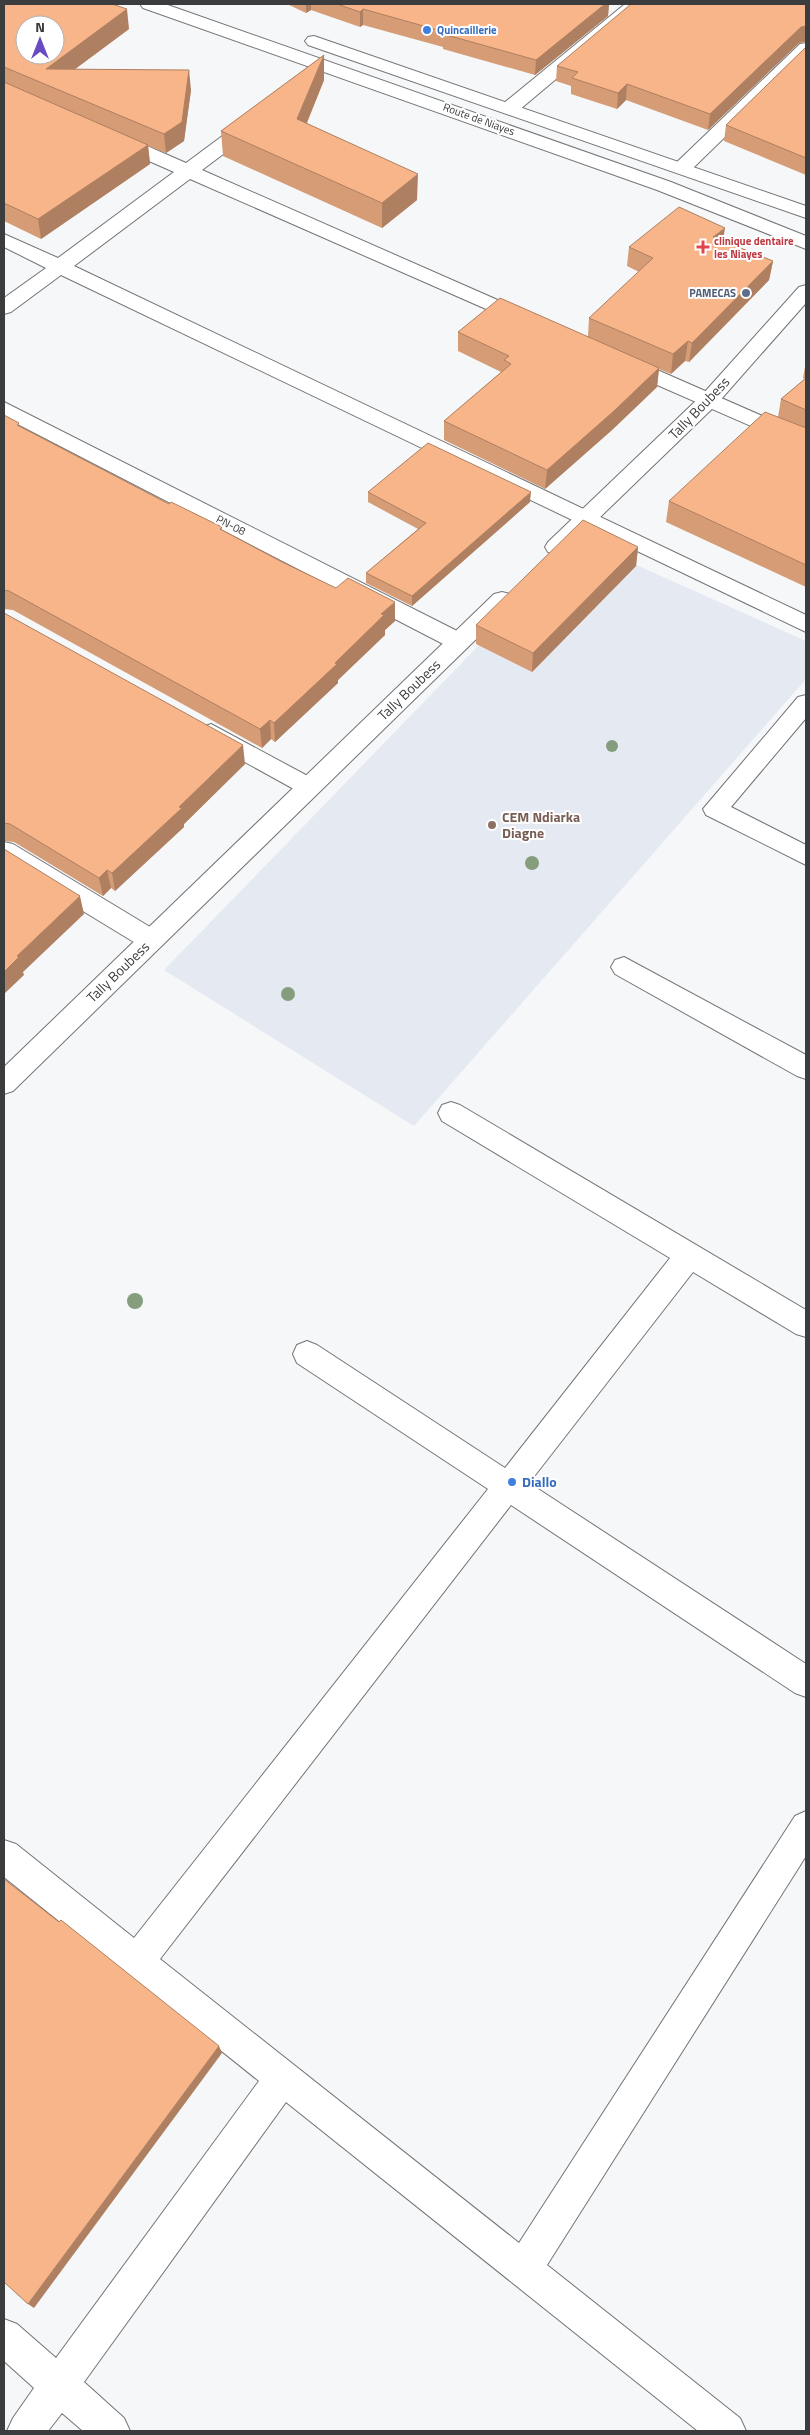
<svg xmlns="http://www.w3.org/2000/svg" width="810" height="2435" font-family="'Titillium Web',sans-serif">
  <style>
    .built { fill: #e5eaf2 }
    .lines { fill: none; stroke-linecap: round; stroke-linejoin: round }
    .minor-casing { stroke: #737476; stroke-width: 2 }
    .tertiary-casing { stroke: #737476; stroke-width: 2 }
    .secondary-casing { stroke: #737476; stroke-width: 2 }
    .minor { fill: #fff; fill-rule: evenodd }
    .tertiary { fill: #fff; fill-rule: evenodd }
    .secondary { fill: #fff; fill-rule: evenodd }
    .tree { fill: #859d7d }
    .wall { fill: #d59c76 }
    .shaded-wall { fill: #ae7f60 }
    .building { fill: #f8b589; stroke: #ae7f60; fill-rule: evenodd }
    .shop-dot { fill: #3f7fe0; stroke: #fff; stroke-width: 2 }
    .health-dot { fill: #e0444e; stroke: #fff; stroke-width: 2 }
    .service-dot { fill: #5c6f8a; stroke: #fff; stroke-width: 2 }
    .education-dot { fill: #8d6e63; stroke: #fff; stroke-width: 2 }
    .labels { text-anchor: middle; stroke-width: 4; stroke-linejoin: round; paint-order: stroke }
    .far-shop-label { font-size: 11px; font-weight: bold; fill: #366cbe; stroke: #fff; text-anchor: start }
    .far-street-label { font-size: 11px; fill: #3b3c3d; stroke: #fff }
    .far-health-label { font-size: 11px; font-weight: bold; fill: #be3a42; stroke: #fff; text-anchor: start }
    .far-service-label { font-size: 11px; font-weight: bold; fill: #4e5e75; stroke: #fff; text-anchor: end }
    .street-label { font-size: 14px; fill: #3b3c3d; stroke: #fff }
    .education-label { font-size: 14px; font-weight: bold; fill: #785e54; stroke: #fff; text-anchor: start }
    .shop-label { font-size: 14px; font-weight: bold; fill: #366cbe; stroke: #fff; text-anchor: start }
  </style>
  <rect width="100%" height="100%" fill="#f5f7f9"/>
  <polygon class="built" points="581,540 806,641 806,679 414,1126 164,970"/>
  <g class="lines">
    <g class="minor-casing">
      <g id="minor">
        <polygon points="625,4 645,4 518,111 504,111 502,107 504,103"/>
        <polygon points="806,43 806,58 690,171 676,171 673,167 676,163 800,44"/>
        <polygon points="251,118 258,120 260,124 258,128 202,170 534,316 537,320 534,324 527,326 520,324 190,179 74,266 806,615 806,632 61,275 11,312 4,314 4,298 46,268 4,247 4,234 58,258 174,172 108,143 106,139 108,135 122,135 186,163 244,120"/>
        <polygon points="623,355 806,435 806,450 616,367 613,362 616,357"/>
        <polygon points="4,402 467,636 470,642 467,648 459,650 451,648 4,417"/>
        <polygon points="806,695 806,718 731,807 806,845 806,865 706,815 703,809 798,697"/>
        <polygon points="211,724 317,781 321,787 317,793 309,796 301,793 203,739 199,733 203,727"/>
        <polygon points="4,842 13,844 160,933 164,940 160,947 151,950 142,947 4,863"/>
        <polygon points="624,957 806,1055 806,1079 797,1076 615,974 611,967 615,960"/>
        <polygon points="451,1102 460,1105 806,1310 806,1337 796,1334 693,1272 529,1483 806,1664 806,1697 795,1693 511,1505 160,1959 519,2243 795,1816 806,1811 806,1856 547,2265 740,2418 746,2431 698,2431 286,2102 84,2382 124,2418 130,2431 83,2431 62,2413 48,2431 7,2431 13,2418 34,2388 4,2361 4,2319 17,2324 56,2358 259,2081 4,1877 4,1840 16,1844 134,1938 488,1489 297,1363 293,1354 297,1345 307,1341 317,1345 505,1468 670,1258 442,1121 438,1113 442,1105"/>
      </g>
    </g>
    <g class="tertiary-casing">
      <g id="tertiary">
        <polygon points="806,285 806,303 716,405 564,552 556,555 548,552 545,547 548,542 702,395 799,287"/>
        <polygon points="502,592 510,594 513,600 510,606 13,1091 4,1094 4,1067 494,594"/>
      </g>
    </g>
    <g class="secondary-casing">
      <g id="secondary">
        <polygon points="140,4 165,4 671,182 806,236 806,249 657,190 143,8"/>
        <polygon points="314,36 806,206 806,218 308,45 305,41 308,37"/>
      </g>
    </g>
    <use href="#minor" class="minor"/>
    <use href="#tertiary" class="tertiary"/>
    <use href="#secondary" class="secondary"/>
  </g>
  <g class="tree">
    <circle cx="612" cy="746" r="6"/>
    <circle cx="532" cy="863" r="7"/>
    <circle cx="288" cy="994" r="7"/>
    <circle cx="135" cy="1301" r="8"/>
  </g>
  <g class="wall">
    <polygon points="4,4 129,29 75,69 191,90 184,141 166,153 148,146 150,164 41,239 4,221"/>
    <polygon points="287,4 609,4 608,16 535,75 443,49 443,47 363,25 360,27 311,10 306,13"/>
    <polygon points="806,4 806,42 799,43 708,130 626,100 617,109 571,94 571,86 556,81 557,66"/>
    <polygon points="806,47 806,175 724,141 726,125"/>
    <polygon points="324,55 324,80 307,123 417,200 382,228 223,156 221,131"/>
    <polygon points="723,241 773,261 769,280 689,362 685,361 671,374 659,369 657,387 612,430 545,489 444,440 444,421 501,372 458,351 458,332 588,336 589,318 639,272 627,266 629,247"/>
    <polygon points="806,361 806,587 666,522 669,501 778,417 781,399 805,379 803,378"/>
    <polygon points="4,415 20,427 169,504 222,527 222,531 395,621 385,630 385,635 338,680 338,683 275,742 271,739 262,748 13,610 4,609"/>
    <polygon points="368,492 530,502 412,606 366,583 366,573 418,529 368,502"/>
    <polygon points="638,547 636,566 532,672 476,644 476,625"/>
    <polygon points="4,613 245,764 184,824 184,827 115,891 111,888 103,896 14,842 4,841"/>
  </g>
  <g class="shaded-wall">
    <polygon points="306,4 311,4 311,10 306,13"/>
    <polygon points="605,4 609,4 608,16 535,75 536,60"/>
    <polygon points="127,9 129,29 51,87 46,69"/>
    <polygon points="363,9 363,25 360,27 360,12"/>
    <polygon points="806,26 806,41 799,43 708,130 710,114 801,27"/>
    <polygon points="324,55 324,80 298,144 297,119"/>
    <polygon points="189,70 191,90 184,141 166,153 164,134"/>
    <polygon points="627,84 626,100 617,109 618,93"/>
    <polygon points="148,145 150,164 41,239 38,219"/>
    <polygon points="418,174 417,200 382,228 382,203"/>
    <polygon points="725,228 722,247 713,237"/>
    <polygon points="773,261 769,280 689,362 692,343"/>
    <polygon points="688,341 685,361 671,374 673,354"/>
    <polygon points="659,368 657,387 612,430 545,489 547,470"/>
    <polygon points="531,492 530,502 412,606 412,596"/>
    <polygon points="638,547 636,566 532,672 533,653"/>
    <polygon points="395,602 395,621 385,630 385,635 338,680 338,683 275,742 274,723 335,663 381,614"/>
    <polygon points="270,720 271,739 262,748 260,729"/>
    <polygon points="243,745 245,764 184,824 184,827 115,891 112,873"/>
    <polygon points="107,870 111,888 103,896 99,878"/>
    <polygon points="80,896 84,914 23,972 24,975 4,994 4,972 17,956"/>
    <polygon points="219,2046 222,2053 34,2308 28,2304"/>
  </g>
  <g class="building">
    <path d="M4,4h108l15,5 -81,60 143,1 -7,52 -18,12 -160,-67zM25,25h30v30h-30z"/>
    <polygon points="337,4 605,4 536,60 443,34 445,32 363,9 360,12"/>
    <polygon points="631,4 806,4 806,26 801,27 710,114 627,84 618,93 572,78 578,72 557,66"/>
    <polygon points="806,47 806,158 726,125"/>
    <polygon points="324,55 297,119 418,174 382,203 221,131"/>
    <polygon points="4,82 148,145 38,219 4,203"/>
    <polygon points="679,207 725,228 713,237 773,261 692,343 688,341 673,354 589,318 653,258 629,247"/>
    <polygon points="500,298 659,368 614,411 547,470 444,421 511,364 504,360 509,356 458,332"/>
    <polygon points="806,378 806,410 781,399"/>
    <polygon points="765,412 806,428 806,565 669,501"/>
    <polygon points="4,415 19,423 17,425 169,504 171,502 222,527 220,529 282,562 336,588 348,578 395,602 381,614 384,615 335,663 337,664 274,723 270,720 260,729 9,591 4,590"/>
    <polygon points="428,443 531,492 412,596 366,573 426,523 368,492"/>
    <polygon points="583,520 638,547 533,653 476,625"/>
    <polygon points="4,613 243,745 179,807 182,808 112,873 107,870 99,878 10,824 4,823"/>
    <polygon points="4,849 80,896 17,956 19,957 4,972"/>
    <polygon points="4,1879 59,1922 61,1920 219,2046 28,2304 4,2282"/>
  </g>
  <g class="shop-dot">
    <circle cx="427" cy="30" r="5"/>
    <circle cx="512" cy="1482" r="5"/>
  </g>
  <path class="health-dot" d="M700.5 239.5h5v5h5v5h-5v5h-5v-5h-5v-5h5z"/>
  <circle class="service-dot" cx="746" cy="293" r="5"/>
  <circle class="education-dot" cx="492" cy="825" r="5"/>
  <g class="labels">
    <g class="far-shop-label">
      <text x="437" y="34">Quincaillerie</text>
    </g>
    <g class="far-street-label">
      <text transform="translate(479 119) rotate(20)" y="4">Route de Niayes</text>
      <text transform="translate(231 525) rotate(27)" y="4">PN-08</text>
    </g>
    <g class="far-health-label">
      <text x="714" y="245">clinique dentaire<tspan x="714" dy="13">les Niayes</tspan></text>
    </g>
    <g class="far-service-label">
      <text x="736" y="297">PAMECAS</text>
    </g>
    <g class="street-label">
      <text transform="translate(699 408) rotate(-46)" y="5">Tally Boubess</text>
      <text transform="translate(409 690) rotate(-44)" y="5">Tally Boubess</text>
      <text transform="translate(118 972) rotate(-44)" y="5">Tally Boubess</text>
    </g>
    <g class="education-label">
      <text x="502" y="822">CEM Ndiarka<tspan x="502" dy="16">Diagne</tspan></text>
    </g>
    <g class="shop-label">
      <text x="522" y="1487">Diallo</text>
    </g>
  </g>
  <rect width="810" height="2435" fill="none" stroke="#3b3c3d" stroke-width="10"/>
  <g transform="translate(40 40)"><circle r="24" fill="#ffffff" stroke="#b1b1b1"/>
  <path d="M0-4L9 19L0 12L-9 19Z" fill="#6b4bc4"/>
  <text y="-8" font-size="14" font-weight="bold" text-anchor="middle" fill="#3b3c3d">N</text>
  </g>
</svg>
